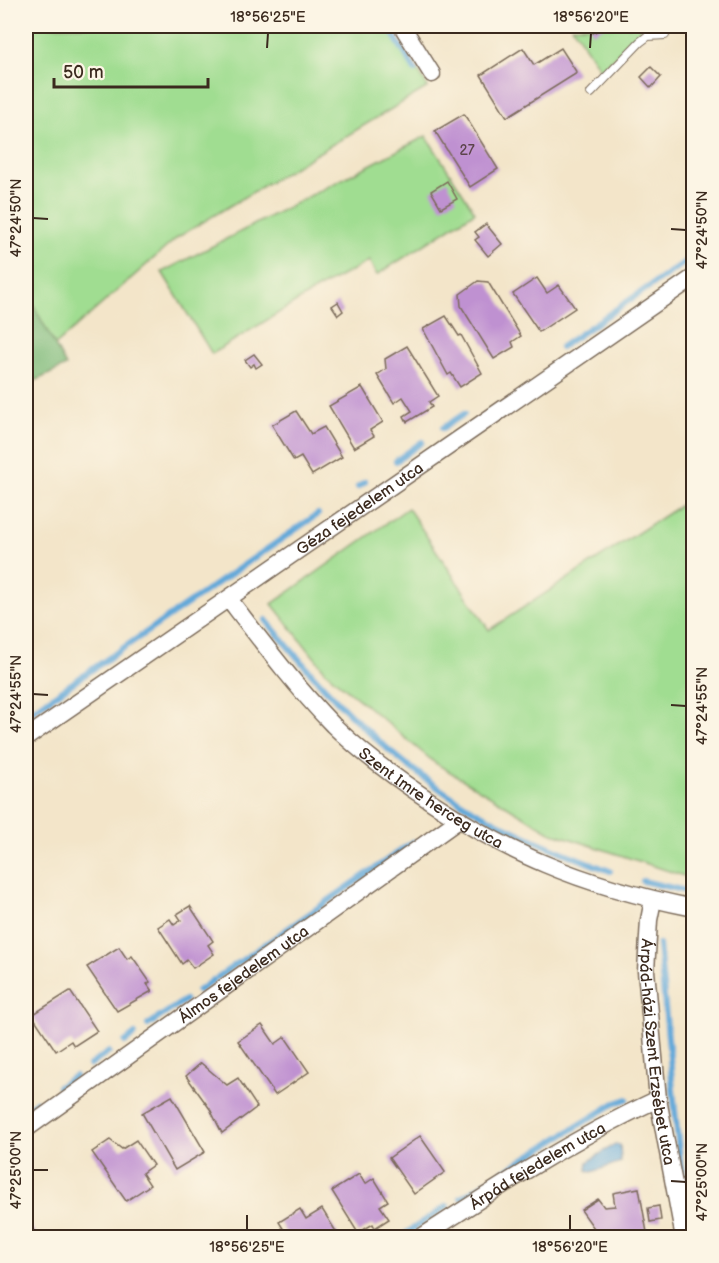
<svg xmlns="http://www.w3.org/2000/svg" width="719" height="1263" font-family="'Balsamiq Sans',sans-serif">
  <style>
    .green { fill: #a0dd91; stroke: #6e8458; stroke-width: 1.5 }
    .forest { fill: #80bc7b; stroke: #5e734c; stroke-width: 1.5 }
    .water { fill: #63a9d9; stroke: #4f6a7c; stroke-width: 1.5 }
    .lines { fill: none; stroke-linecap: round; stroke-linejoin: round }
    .stream { stroke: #63a9d9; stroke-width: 6 }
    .building { fill: #bf91d1 }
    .lane-casing { stroke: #7b6b5a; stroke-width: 10 }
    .street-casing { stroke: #7b6b5a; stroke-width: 19 }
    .lane { stroke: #fff; stroke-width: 8 }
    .street { stroke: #fff; stroke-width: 16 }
    .ticks { fill: none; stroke: #3b2a1e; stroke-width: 2 }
    .labels { text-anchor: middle; stroke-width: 6; stroke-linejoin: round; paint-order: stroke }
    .number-label { font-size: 14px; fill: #5c444b }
    .street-label { font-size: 16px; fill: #3b2a1e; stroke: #fcf5e5 }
    .neatline { fill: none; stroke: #3b2a1e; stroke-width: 2 }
    .ticks-label { font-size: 15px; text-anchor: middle; fill: #3b2a1e }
  </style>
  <rect width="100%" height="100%" fill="#fcf5e5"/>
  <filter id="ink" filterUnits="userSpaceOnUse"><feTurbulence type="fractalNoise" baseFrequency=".0167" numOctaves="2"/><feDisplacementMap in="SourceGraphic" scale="12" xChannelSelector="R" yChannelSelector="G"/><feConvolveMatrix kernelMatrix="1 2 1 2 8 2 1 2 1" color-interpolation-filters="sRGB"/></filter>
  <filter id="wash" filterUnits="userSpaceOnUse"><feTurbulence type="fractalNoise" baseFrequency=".008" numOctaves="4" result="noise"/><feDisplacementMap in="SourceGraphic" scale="24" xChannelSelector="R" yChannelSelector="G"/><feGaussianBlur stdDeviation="1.35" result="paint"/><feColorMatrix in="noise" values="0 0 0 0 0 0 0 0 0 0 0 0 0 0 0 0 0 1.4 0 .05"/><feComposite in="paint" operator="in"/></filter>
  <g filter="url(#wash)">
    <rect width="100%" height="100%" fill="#f3e5c9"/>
    <g class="green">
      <polygon points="26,26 390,26 428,87 178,237 26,371"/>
      <polygon points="572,26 641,26 639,32 601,71"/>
      <polygon points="426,136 475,212 377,275 369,261 317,289 212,354 162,272"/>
      <polygon points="693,497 693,879 550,832 435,763 326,672 272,604 408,508 489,630"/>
    </g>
    <polygon class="forest" points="26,291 66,366 35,381 26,364"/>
    <polygon class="water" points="615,1144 620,1145 621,1162 592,1172 587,1170 588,1162"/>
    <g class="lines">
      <g class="stream">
        <polyline points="388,26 415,70"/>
        <polyline points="561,347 691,258"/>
        <polyline points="443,428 464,414"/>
        <polyline points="396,461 422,442"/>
        <polyline points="358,487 365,482"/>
        <path d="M266,620c58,71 120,138 199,185 46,27 95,47 145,66"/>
        <polyline points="26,715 318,514"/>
        <polyline points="643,881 694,893"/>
        <polyline points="659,944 680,1162 694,1236"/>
        <polyline points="218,977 413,842"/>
        <polyline points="198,991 213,980"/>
        <polyline points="148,1025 185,1000"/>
        <polyline points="125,1042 135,1034"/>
        <polyline points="90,1065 109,1052"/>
        <polyline points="58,1087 75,1076"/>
        <polyline points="26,1110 36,1102"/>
        <polyline points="461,1198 615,1103 627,1099"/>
        <polyline points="399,1238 447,1206"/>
      </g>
    </g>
    <g id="blocks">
      <g class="building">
        <polygon points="589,26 606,26 593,33"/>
        <polygon points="523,48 534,65 561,48 577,73 507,117 481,75"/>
        <polygon points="651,67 661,77 651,88 641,77"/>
        <polygon points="464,114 498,169 470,187 435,131"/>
        <polygon points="447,181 457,199 441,208 431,191"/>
        <polygon points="486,224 502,244 488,256 475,240 479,237 475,232"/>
        <polygon points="537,278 547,293 559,285 575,308 539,332 513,294"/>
        <polygon points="478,281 488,282 521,336 512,342 514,347 494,359 461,306 460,294"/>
        <polygon points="338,302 343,311 338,315 332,306"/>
        <polygon points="446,316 459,336 461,335 482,373 460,387 451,373 448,375 423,329"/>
        <polygon points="407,346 438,396 429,402 432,407 407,422 404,416 412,411 403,397 394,403 377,375 386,369 385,359"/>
        <polygon points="254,354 262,364 256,368 254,364 250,367 245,360"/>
        <polygon points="362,387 383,422 370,430 374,436 354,448 329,406"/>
        <polygon points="296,411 311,434 324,427 342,457 312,475 301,457 294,461 272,425"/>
        <polygon points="190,906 213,941 208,945 214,954 193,968 187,960 182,964 158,927 170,919 174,925 181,920 177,914"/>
        <polygon points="119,947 127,959 132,956 150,982 147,984 152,991 117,1011 87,967"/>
        <polygon points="70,991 97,1031 74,1046 71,1041 56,1051 32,1015"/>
        <polygon points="262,1025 275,1044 285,1037 309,1072 275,1095 238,1041"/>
        <polygon points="201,1063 227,1085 238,1078 257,1107 222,1133 210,1109 186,1076"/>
        <polygon points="172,1096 205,1152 175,1170 142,1113"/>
        <polygon points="420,1136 445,1172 414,1194 389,1158"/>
        <polygon points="110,1140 122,1149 136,1140 153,1165 142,1173 150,1185 126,1201 92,1152"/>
        <polygon points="359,1174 365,1184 374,1178 388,1201 380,1206 389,1219 375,1228 373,1224 358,1233 332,1191"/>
        <polygon points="639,1188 648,1238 621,1238 621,1235 617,1238 601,1238 581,1210 598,1199 604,1207 615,1206 613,1193"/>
        <polygon points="659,1206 661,1220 650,1222 648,1208"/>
        <polygon points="300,1209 306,1219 322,1209 340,1238 289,1238 279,1222"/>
        <polygon points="26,1218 38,1238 26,1238"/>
        <polygon points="248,1232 251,1238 239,1238"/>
      </g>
    </g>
  </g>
  <g filter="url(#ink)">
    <use href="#blocks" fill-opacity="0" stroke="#7b6b5a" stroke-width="1.5"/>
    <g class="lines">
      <g class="lane-casing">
        <polyline id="lane" points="591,93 640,42 648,36 665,35"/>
      </g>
      <g class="street-casing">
        <g id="street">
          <polyline points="402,26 432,74"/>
          <path id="s1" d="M229,599c33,43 66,87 104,126 51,50 146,112 212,139 47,20 99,34 149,44"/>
          <path id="s2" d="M26,738l668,-461"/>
          <path id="s3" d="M653,900l-4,20 -3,51 12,128 26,139"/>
          <path id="s4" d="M26,1129l434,-310"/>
          <path id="s5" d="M420,1238c77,-50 154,-100 238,-139"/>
        </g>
      </g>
      <use href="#lane" class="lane"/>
      <use href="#street" class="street"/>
    </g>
  </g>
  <path class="ticks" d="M267,48l1,-15M590,48l1,-15M33,218l15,1M671,229l15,1M33,694l15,1M671,705l15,1M33,1170h15M671,1181l15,1M247,1230v-15M570,1230v-15"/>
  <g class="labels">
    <g class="number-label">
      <text x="467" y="155">27</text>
    </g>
    <g class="street-label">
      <text dy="6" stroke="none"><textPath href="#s2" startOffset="405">Géza fejedelem utca</textPath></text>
      <text dy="6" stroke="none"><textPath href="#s1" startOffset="286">Szent Imre herceg utca</textPath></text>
      <text dy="6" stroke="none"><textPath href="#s4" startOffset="267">Álmos fejedelem utca</textPath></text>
      <text dy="6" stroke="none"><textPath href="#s3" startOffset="153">Árpád-házi Szent Erzsébet utca</textPath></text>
      <text dy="6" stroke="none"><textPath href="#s5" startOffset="138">Árpád fejedelem utca</textPath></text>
    </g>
  </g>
  <rect width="719" height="1263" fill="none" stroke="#fcf5e5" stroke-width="66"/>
  <path d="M54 78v9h154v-9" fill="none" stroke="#3b2a1e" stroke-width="3"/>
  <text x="63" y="78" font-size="18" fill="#3b2a1e" stroke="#fcf5e5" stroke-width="4.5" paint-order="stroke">50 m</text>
  <rect x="33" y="33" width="653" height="1197" class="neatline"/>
  <g class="ticks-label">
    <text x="268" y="22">18°56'25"E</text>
    <text x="591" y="22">18°56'20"E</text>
    <text transform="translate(16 218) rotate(-90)" y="5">47°24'50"N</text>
    <text transform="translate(702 230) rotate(-90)" y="5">47°24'50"N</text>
    <text transform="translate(16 694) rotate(-90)" y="5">47°24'55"N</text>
    <text transform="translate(702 706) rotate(-90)" y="5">47°24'55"N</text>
    <text transform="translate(16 1170) rotate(-90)" y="5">47°25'00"N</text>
    <text transform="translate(702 1182) rotate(-90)" y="5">47°25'00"N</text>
    <text x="247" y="1252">18°56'25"E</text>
    <text x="570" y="1252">18°56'20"E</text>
  </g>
</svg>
